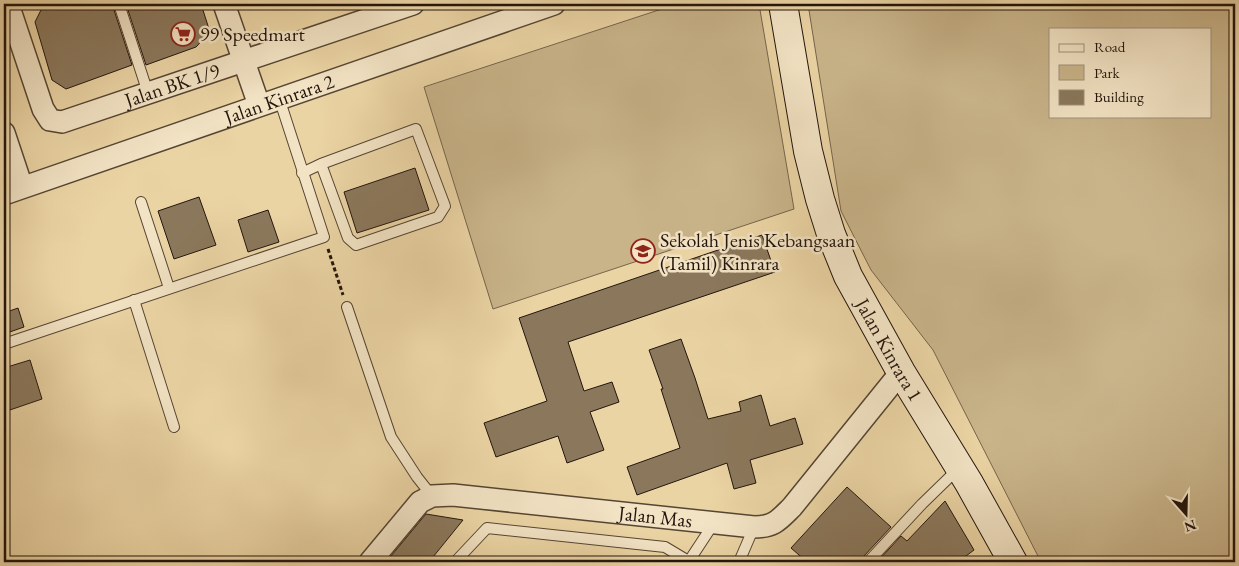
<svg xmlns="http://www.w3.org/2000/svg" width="1239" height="566" font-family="'EB Garamond',serif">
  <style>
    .green { fill: #c9b48a; stroke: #76644c; fill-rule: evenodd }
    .building { fill: #8b785c; stroke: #23150d }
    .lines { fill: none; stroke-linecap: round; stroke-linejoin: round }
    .lane-casing { stroke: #554533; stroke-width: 12 }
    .street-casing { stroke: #554533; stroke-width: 24 }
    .secondary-casing { stroke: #23150d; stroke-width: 30 }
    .path { stroke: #23150d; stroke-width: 3; stroke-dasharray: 4 2.5; stroke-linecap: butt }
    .lane { stroke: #f2e3c4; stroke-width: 10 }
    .street { stroke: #f2e3c4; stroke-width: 21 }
    .secondary { stroke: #f2e3c4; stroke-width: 28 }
    .labels { text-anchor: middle; stroke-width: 5; stroke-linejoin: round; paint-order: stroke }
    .poi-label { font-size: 20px; fill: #23150d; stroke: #f2e3c4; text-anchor: start }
    .street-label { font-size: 20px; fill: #23150d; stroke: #f2e3c4 }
  </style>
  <rect width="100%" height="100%" fill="#ebd4a4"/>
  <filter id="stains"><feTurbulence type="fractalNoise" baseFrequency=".004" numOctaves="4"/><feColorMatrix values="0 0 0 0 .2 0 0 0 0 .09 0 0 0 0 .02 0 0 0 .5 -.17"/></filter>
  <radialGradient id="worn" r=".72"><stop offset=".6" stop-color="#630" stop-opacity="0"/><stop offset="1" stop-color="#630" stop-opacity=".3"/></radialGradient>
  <g class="green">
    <polygon points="677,4 759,4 794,209 493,309 424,87"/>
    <path d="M808,4h427v558h-194l-108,-212 -62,-80 -30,-59zM1050,29h160v87h-160z"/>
  </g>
  <g class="building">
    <polygon points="44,4 112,4 132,65 66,89 52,80 35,22"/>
    <polygon points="126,4 201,4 210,32 196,47 146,65"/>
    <polygon points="415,168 429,210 357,233 344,192"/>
    <polygon points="199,197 216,245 174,259 158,211"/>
    <polygon points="268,210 279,242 248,252 238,220"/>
    <polygon points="762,235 775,272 568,342 584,391 612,382 619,402 590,412 604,450 567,463 558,436 496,457 484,423 547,401 519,318"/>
    <polygon points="18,308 24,327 4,334 4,313"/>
    <polygon points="681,339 695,378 708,419 741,411 739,402 761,395 770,426 795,418 803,444 750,460 756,483 734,489 727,463 637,495 627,467 680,448 661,389 663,389 649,350"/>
    <polygon points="30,360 42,399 4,412 4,368"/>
    <polygon points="847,487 891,527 863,557 861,562 807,562 791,548"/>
    <polygon points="945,501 974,550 958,562 877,562 901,536 907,541"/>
    <polygon points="426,514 463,520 429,562 386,562"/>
  </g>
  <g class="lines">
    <g class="lane-casing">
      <g id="lane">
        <polyline points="119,4 148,93"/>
        <polyline points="302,173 321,164 416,129 445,206 438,217 356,245 348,238 321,164"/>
        <polyline points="141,202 169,288"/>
        <polyline points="134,300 174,427"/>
        <polyline points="347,307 391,437 417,477 432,496"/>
        <polyline points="4,344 324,237 279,98"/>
        <polyline points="689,561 714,523"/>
        <polyline points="455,562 487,528 665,547 690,562"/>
        <polyline points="739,562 754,527"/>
        <polyline points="868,562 922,504 959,468"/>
      </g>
    </g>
    <g class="street-casing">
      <g id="street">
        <path id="s1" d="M8,4l35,105 7,11 12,2 351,-118"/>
        <polyline points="224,4 259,105"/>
        <polyline points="4,133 22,187"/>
        <path id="s2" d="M4,194l550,-190"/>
        <path id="s3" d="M370,562l50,-60 12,-6 21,-1 301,32c20,0 25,-7 38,-20l109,-135"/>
      </g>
    </g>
    <g class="secondary-casing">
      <g id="secondary">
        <path id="s4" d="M783,4l25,147 12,48 11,35 17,42 53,96 68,111 44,79"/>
      </g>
    </g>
    <polyline class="path" points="328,249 343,295"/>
    <use href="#lane" class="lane"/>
    <use href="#street" class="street"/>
    <use href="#secondary" class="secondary"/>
  </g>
  <defs>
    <g id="supermarket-ring" transform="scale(1.25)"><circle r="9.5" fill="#f2e3c4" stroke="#8f2418" stroke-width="1.5"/><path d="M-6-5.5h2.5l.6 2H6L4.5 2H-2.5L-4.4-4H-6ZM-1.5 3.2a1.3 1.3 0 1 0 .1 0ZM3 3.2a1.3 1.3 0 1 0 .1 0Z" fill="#8f2418"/></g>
    <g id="school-ring" transform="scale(1.25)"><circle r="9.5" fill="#f2e3c4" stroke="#8f2418" stroke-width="1.5"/><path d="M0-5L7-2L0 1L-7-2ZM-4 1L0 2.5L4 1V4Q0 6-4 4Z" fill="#8f2418"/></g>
  </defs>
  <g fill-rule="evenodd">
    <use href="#supermarket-ring" x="183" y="34"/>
    <use href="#school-ring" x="643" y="251"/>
  </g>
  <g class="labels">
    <g class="poi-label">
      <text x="200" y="41">99 Speedmart</text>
      <text x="660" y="247">Sekolah Jenis Kebangsaan<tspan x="660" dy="23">(Tamil) Kinrara</tspan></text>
    </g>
    <g class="street-label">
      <text dy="7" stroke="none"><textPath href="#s1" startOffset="252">Jalan BK 1/9</textPath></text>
      <text dy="7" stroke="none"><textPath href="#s2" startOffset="291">Jalan Kinrara 2</textPath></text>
      <text dy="7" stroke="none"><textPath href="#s4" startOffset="365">Jalan Kinrara 1</textPath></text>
      <text dy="7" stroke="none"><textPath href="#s3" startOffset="316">Jalan Mas</textPath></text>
    </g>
  </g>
  <rect width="1239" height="566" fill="none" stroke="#ebd4a4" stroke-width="20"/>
  <rect x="5" y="5" width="1229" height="556" fill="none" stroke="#23150d" stroke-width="2.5"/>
  <rect x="10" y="10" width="1219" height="546" fill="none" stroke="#23150d"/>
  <rect x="1049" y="28" width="162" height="90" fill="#f2e3c4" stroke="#9f917b"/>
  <rect x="1059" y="44" width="25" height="8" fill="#f2e3c4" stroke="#9f917b"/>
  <text x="1094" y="52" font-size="15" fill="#23150d">Road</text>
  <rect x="1059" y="65" width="25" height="15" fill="#c9b48a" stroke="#9f917b"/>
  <text x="1094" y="78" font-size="15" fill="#23150d">Park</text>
  <rect x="1059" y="90" width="25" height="15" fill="#8b785c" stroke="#9f917b"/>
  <text x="1094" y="102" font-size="15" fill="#23150d">Building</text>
  <g transform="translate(1186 514) rotate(160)" stroke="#f2e3c4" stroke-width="4" paint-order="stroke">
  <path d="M0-4L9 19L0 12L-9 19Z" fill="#23150d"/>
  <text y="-8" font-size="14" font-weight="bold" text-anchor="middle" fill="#23150d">N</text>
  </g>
  <rect width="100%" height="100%" filter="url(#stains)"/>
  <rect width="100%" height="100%" fill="url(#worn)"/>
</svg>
